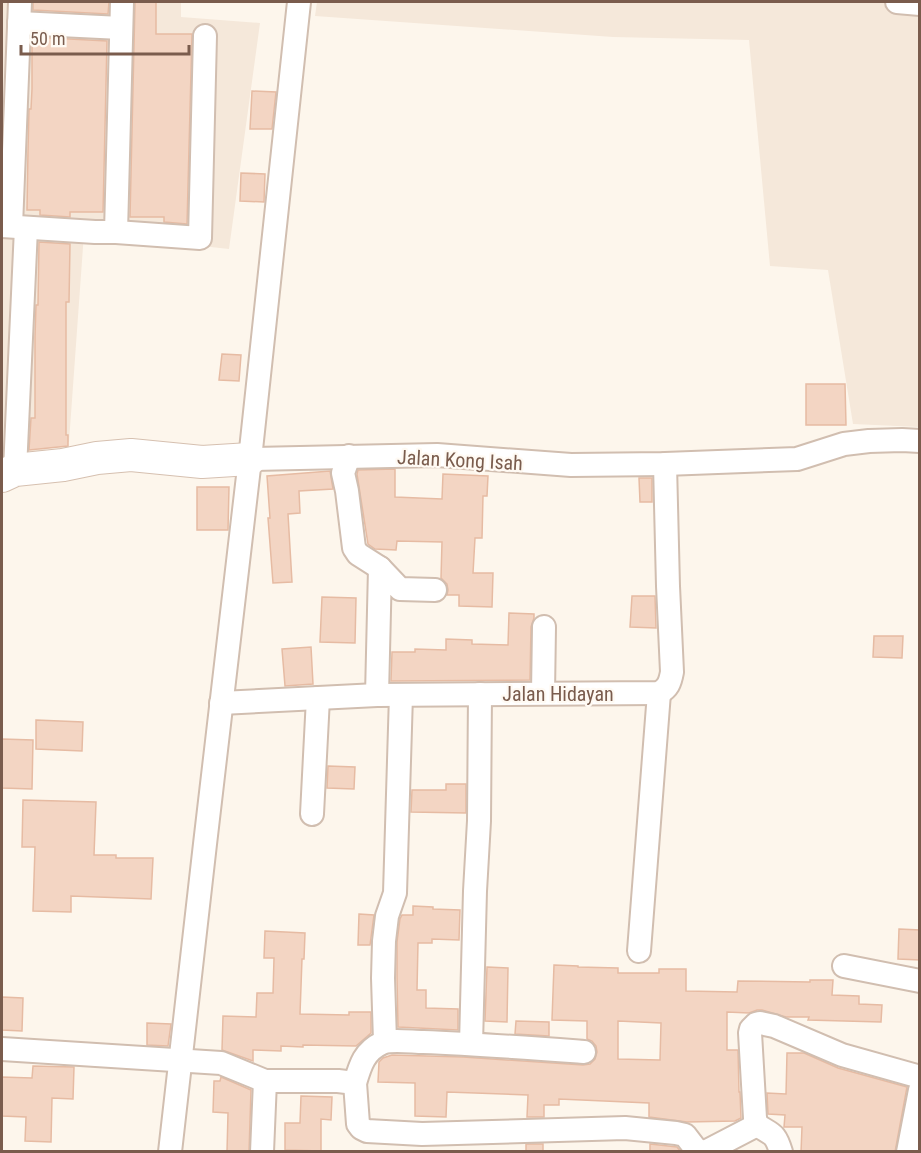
<svg xmlns="http://www.w3.org/2000/svg" width="921" height="1153" font-family="'Roboto Condensed',sans-serif">
  <style>
    .residential { fill: #f5e8da }
    .building { fill: #f3d5c3; stroke: #e6bba3; stroke-width: 1.5; fill-rule: evenodd }
    .lines { fill: none; stroke-linecap: round; stroke-linejoin: round }
    .street-casing { stroke: #d1beb0; stroke-width: 26 }
    .secondary-casing { stroke: #d6c0b0; stroke-width: 34 }
    .street { stroke: #fff; stroke-width: 22 }
    .secondary { stroke: #fff; stroke-width: 32 }
    .labels { text-anchor: middle; stroke-width: 4.5; stroke-linejoin: round; paint-order: stroke }
    .street-label { font-size: 20px; fill: #7a5c4d; stroke: #fffaf3 }
  </style>
  <rect width="100%" height="100%" fill="#fdf6ec"/>
  <g class="residential">
    <polygon points="2,2 181,2 181,17 260,23 229,249 84,233 69,442 2,464"/>
    <polygon points="317,2 919,2 919,427 853,424 828,270 770,266 749,40 613,37 315,16"/>
  </g>
  <g class="building">
    <polygon points="33,2 109,2 108,14 33,10"/>
    <polygon points="135,2 156,2 156,34 192,34 187,224 164,222 164,217 130,217"/>
    <polygon points="32,37 107,41 103,212 70,212 70,217 40,215 40,210 27,210 28,151 29,109 31,109 32,89"/>
    <polygon points="252,91 276,92 272,129 250,129"/>
    <polygon points="241,173 265,174 264,202 240,201"/>
    <polygon points="39,242 70,244 69,302 66,302 66,435 68,435 68,446 29,450 31,418 35,418 35,337 36,305 38,305"/>
    <polygon points="222,354 241,355 239,381 219,380"/>
    <polygon points="806,384 845,384 846,425 806,425"/>
    <polygon points="395,469 395,497 442,499 443,474 488,476 487,496 483,496 482,538 475,538 473,573 493,573 492,607 459,606 459,595 447,595 448,590 447,584 441,578 442,542 397,541 396,550 375,549 368,544 357,474 358,470"/>
    <polygon points="330,471 333,489 299,491 300,513 288,514 292,582 273,583 268,518 270,518 267,476"/>
    <polygon points="639,478 652,478 652,502 640,502"/>
    <polygon points="197,487 229,487 228,530 197,530"/>
    <polygon points="632,596 655,596 656,628 630,627"/>
    <polygon points="322,597 356,598 355,643 320,642"/>
    <polygon points="509,613 534,614 534,618 531,627 530,680 391,681 392,652 415,652 415,649 446,650 446,639 472,640 472,644 508,645"/>
    <polygon points="874,636 903,636 902,658 873,657"/>
    <polygon points="311,647 313,684 285,686 282,649"/>
    <polygon points="36,720 83,722 82,751 36,749"/>
    <polygon points="2,739 33,740 32,789 2,788"/>
    <polygon points="328,766 355,767 354,789 327,788"/>
    <polygon points="446,784 466,784 466,813 411,812 412,790 446,790"/>
    <polygon points="23,800 96,802 94,855 116,855 116,858 153,858 151,899 71,896 71,912 33,911 35,847 22,847"/>
    <polygon points="413,906 433,907 433,909 460,910 459,940 432,939 432,943 418,943 417,990 426,990 426,1008 458,1009 458,1030 398,1027 397,978 397,942 400,919 402,915 413,915"/>
    <polygon points="359,914 374,915 370,945 358,945"/>
    <polygon points="899,929 920,930 920,960 898,959"/>
    <polygon points="265,931 305,933 304,959 302,959 300,1014 349,1015 349,1012 371,1012 371,1033 356,1046 303,1045 303,1047 281,1046 281,1051 253,1050 253,1061 222,1050 223,1016 256,1017 257,993 273,993 274,958 264,958"/>
    <path d="M554,965l24,1v1l40,1v5h41v-4h27v22l51,1 1,-11 72,1v-2h23l-1,15 27,1v8l23,1 -1,17 -73,-2 1,-3h-23l-24,-7h-5l-8,3 -22,-1v38h11l1,42h1l1,26 -6,3 -48,1 -38,-5v-14l-90,-4v6h-15v12h-17l1,-22 -81,-3 -1,25 -31,-1v-33l-37,-1 1,-20 4,-4 9,-3 71,2 120,8 7,-1 5,-5 2,-7 -1,-6 -4,-5 -5,-2v-18l-35,-1zM618,1021l43,2 -1,37 -42,-1z"/>
    <polygon points="487,967 508,968 507,1022 485,1021"/>
    <polygon points="2,997 23,998 22,1031 2,1030"/>
    <polygon points="516,1021 549,1022 549,1036 515,1034"/>
    <polygon points="147,1023 171,1024 168,1046 147,1045"/>
    <polygon points="787,1053 804,1053 838,1068 907,1087 895,1152 801,1152 802,1127 784,1127 785,1115 768,1114 767,1093 786,1094"/>
    <polygon points="33,1066 74,1067 73,1099 52,1098 51,1142 25,1141 26,1117 2,1116 2,1077 32,1078"/>
    <polygon points="221,1077 251,1090 249,1152 227,1152 228,1113 213,1112 214,1081 220,1081"/>
    <polygon points="301,1096 332,1097 331,1120 321,1119 321,1151 285,1150 285,1123 300,1123"/>
    <rect x="526" y="1144" width="17" height="8"/>
    <polygon points="650,1144 677,1147 681,1152 650,1152"/>
  </g>
  <g class="lines">
    <g class="street-casing">
      <g id="street">
        <polyline points="897,2 920,4"/>
        <polyline points="19,23 121,28"/>
        <polyline points="2,226 95,232 116,232 122,2"/>
        <polyline points="11,226 20,2"/>
        <polyline points="116,232 200,238 205,36"/>
        <polyline points="349,456 343,473 347,491 354,548 358,554 380,568"/>
        <polyline points="250,459 437,455 571,465 665,464 797,459 844,444 869,441 902,440 920,441"/>
        <polyline points="15,470 26,228"/>
        <polyline points="543,693 544,627"/>
        <polyline points="377,695 380,568 400,589 435,590"/>
        <path d="M221,703l156,-8 282,-2c9,-5 11,-10 13,-21l-4,-86 -3,-122"/>
        <polyline points="312,814 318,698"/>
        <polyline points="639,951 659,693"/>
        <polyline points="844,966 920,981"/>
        <polyline points="385,1041 383,978 384,941 387,916 395,893 401,695"/>
        <polyline points="471,1044 475,891 479,821 480,694"/>
        <polyline points="2,1049 221,1063 265,1081 338,1081 355,1083 358,1124 361,1128 367,1131 422,1134 625,1128 676,1133 685,1135 695,1148 701,1152"/>
        <path d="M355,1083c5,-17 9,-32 27,-40 9,-4 30,-1 41,-1 54,2 107,6 161,10"/>
        <polyline points="170,1152 205,844 250,459 299,2"/>
        <polyline points="262,1152 265,1081"/>
        <polyline points="705,1152 757,1125"/>
        <path d="M781,1152c-6,-20 -9,-17 -24,-27l-2,-7 -5,-85 1,-4 5,-5 4,-1 14,3 68,29 78,22"/>
        <polyline points="908,1152 920,1090"/>
      </g>
    </g>
    <g class="secondary-casing">
      <polyline id="secondary" points="2,476 15,470 63,465 97,458 131,455 202,462 250,459"/>
    </g>
    <use href="#street" class="street"/>
    <use href="#secondary" class="secondary"/>
  </g>
  <g class="labels">
    <g class="street-label">
      <text transform="translate(460 460) rotate(3)" y="7">Jalan Kong Isah</text>
      <text x="558" y="701">Jalan Hidayan</text>
    </g>
  </g>
  <rect width="921" height="1153" fill="none" stroke="#7a5c4d" stroke-width="6"/>
  <path d="M21 45v9h168v-9" fill="none" stroke="#7a5c4d" stroke-width="3"/>
  <text x="30" y="45" font-size="18" fill="#7a5c4d" stroke="#fffaf3" stroke-width="4.5" paint-order="stroke">50 m</text>
</svg>
